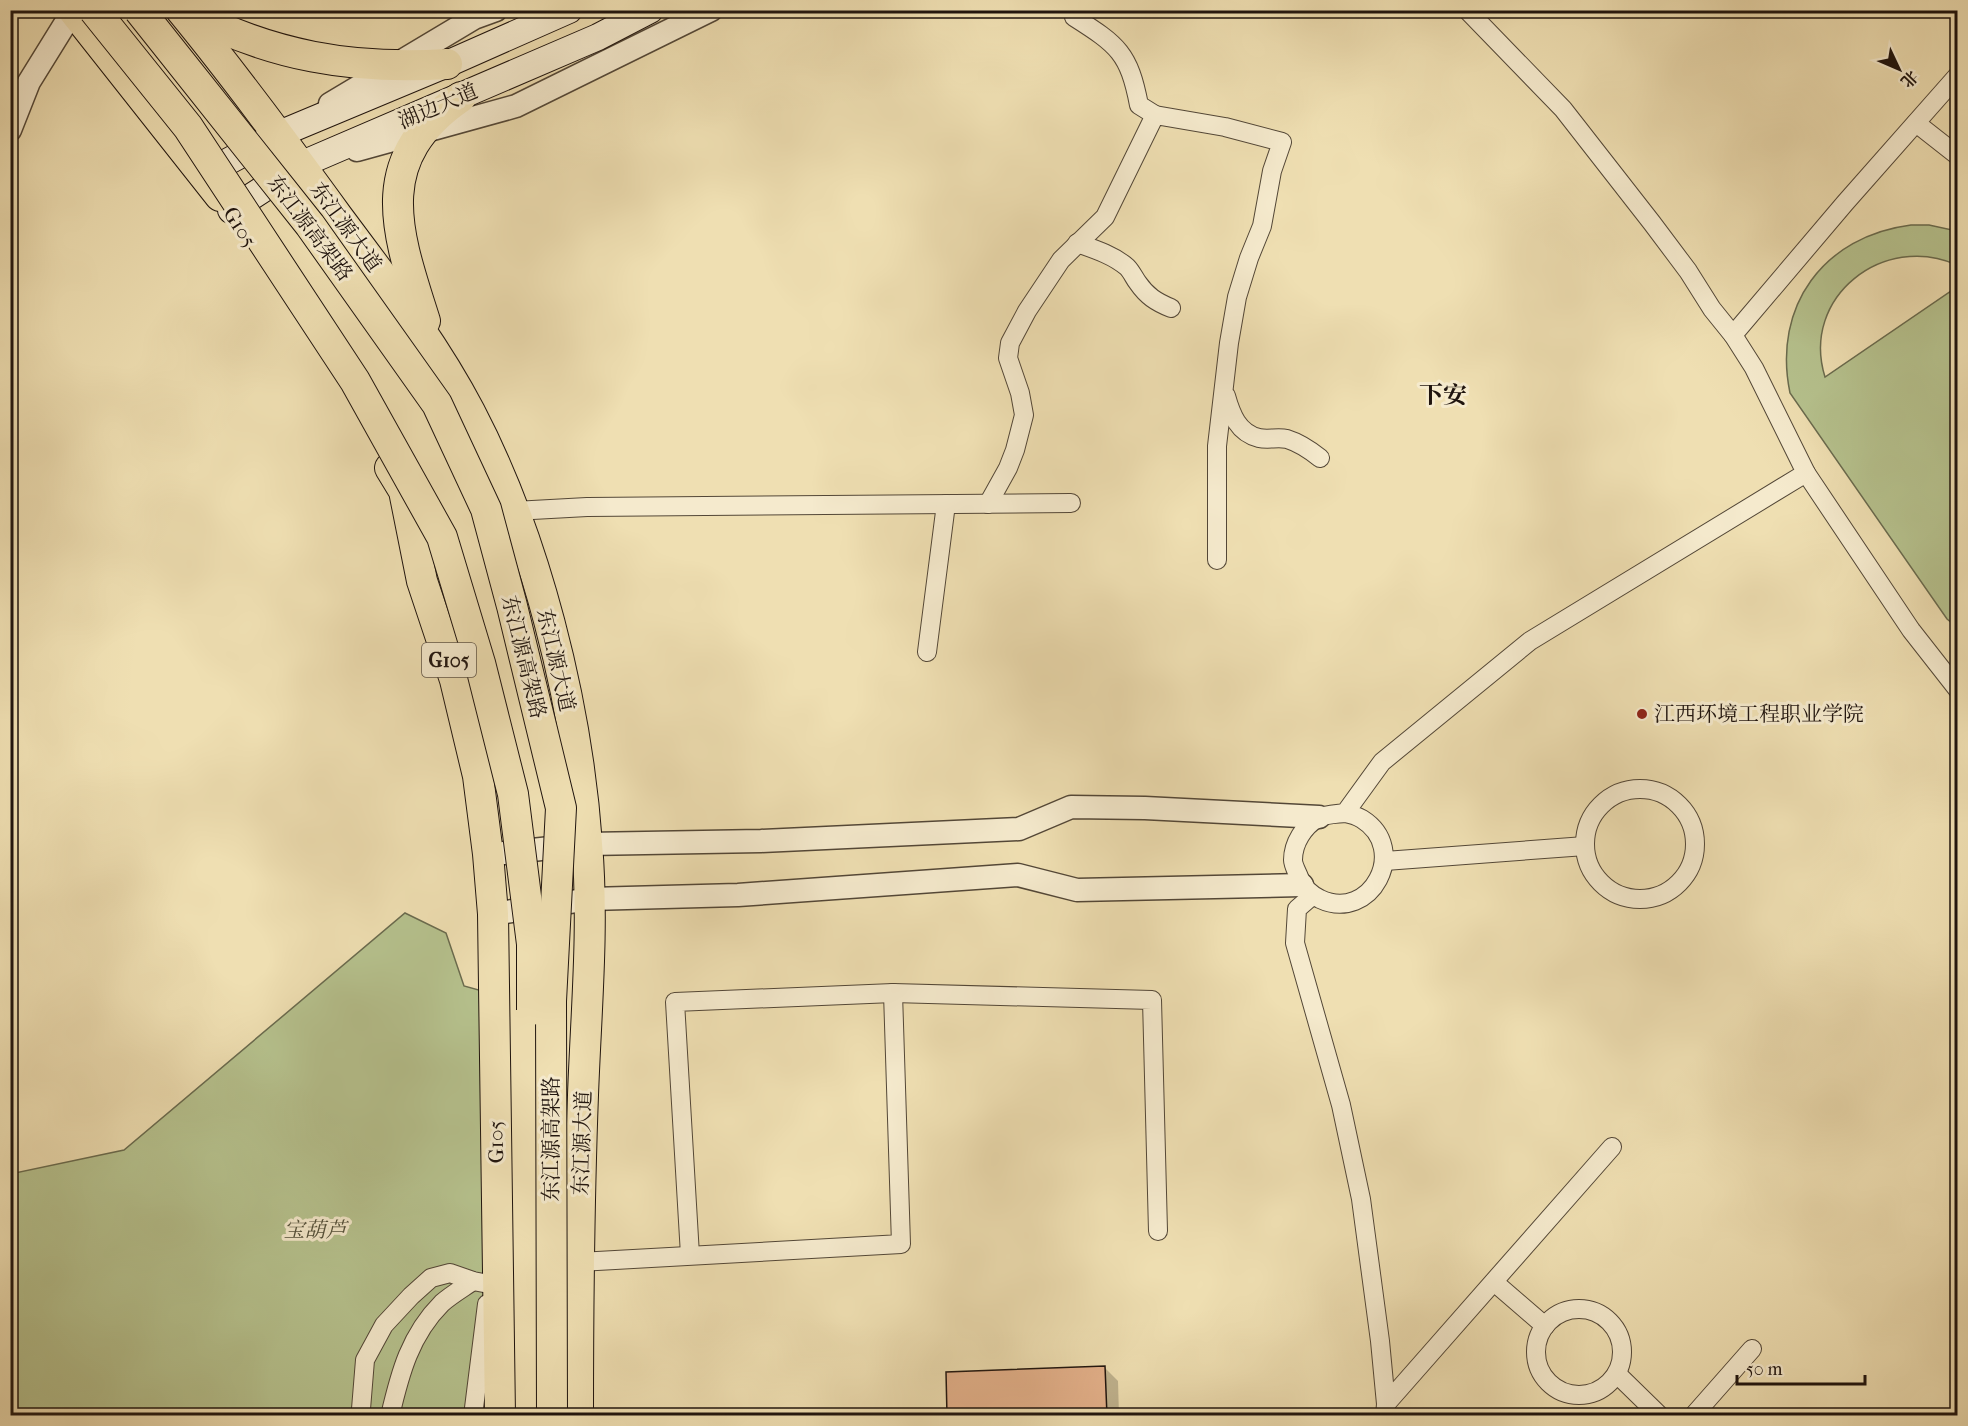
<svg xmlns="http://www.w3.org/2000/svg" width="1968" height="1426" font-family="'IM FELL French Canon','Noto Serif SC',serif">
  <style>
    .green { fill: #b6c28e; stroke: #6a6b4e; stroke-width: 1.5 }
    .shadow { fill: #0003 }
    .building { fill: #e4b18b; stroke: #1f140e; stroke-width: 1.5 }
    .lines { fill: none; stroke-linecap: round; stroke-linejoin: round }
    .minor-casing { stroke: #534737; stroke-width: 20 }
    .tertiary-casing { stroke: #534737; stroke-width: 25 }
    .secondary-casing { stroke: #1f140e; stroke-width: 28 }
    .trunk-casing { stroke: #1f140e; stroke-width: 32 }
    .minor { stroke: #f5eacd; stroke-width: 18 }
    .tertiary { stroke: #f5eacd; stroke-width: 22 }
    .secondary { stroke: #f5eacd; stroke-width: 26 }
    .trunk { stroke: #efdfb2; stroke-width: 30 }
    .trunk-bridge-casing { stroke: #1f140e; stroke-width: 32; stroke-linecap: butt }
    .trunk-bridge { stroke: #efdfb2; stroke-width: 30 }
    .poi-dot { fill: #8f2418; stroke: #f5eacd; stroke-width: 2 }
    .labels { text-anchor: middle; stroke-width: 6; stroke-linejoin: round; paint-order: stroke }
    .shield { fill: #f5eacd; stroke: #5f5447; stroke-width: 1.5 }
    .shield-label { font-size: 20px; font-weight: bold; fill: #1f140e }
    .street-label { font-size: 21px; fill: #1f140e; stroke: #f5eacd }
    .poi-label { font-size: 21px; fill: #1f140e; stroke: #f5eacd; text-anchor: start }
    .park-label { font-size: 21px; font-style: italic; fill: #54513b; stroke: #f5eacd }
    .quarter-label { font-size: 24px; font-weight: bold; fill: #1f140e; stroke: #f5eacd }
  </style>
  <rect width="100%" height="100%" fill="#efdfb2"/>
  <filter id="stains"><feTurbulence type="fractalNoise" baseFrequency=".00333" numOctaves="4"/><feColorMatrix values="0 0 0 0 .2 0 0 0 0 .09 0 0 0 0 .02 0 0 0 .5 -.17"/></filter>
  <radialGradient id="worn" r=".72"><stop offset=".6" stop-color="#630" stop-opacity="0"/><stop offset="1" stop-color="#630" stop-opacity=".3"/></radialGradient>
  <g class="green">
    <path d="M1911,225h18l28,6v34c-73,-33 -157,32 -132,112l132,-90v340l-10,-8 -157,-226c-18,-87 34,-157 121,-168z"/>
    <polygon points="405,913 446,933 464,986 504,997 499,1415 11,1415 10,1174 124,1150"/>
  </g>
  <polygon class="shadow" points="1105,1368 1118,1381 1119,1416 949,1416"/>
  <polygon class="building" points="1105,1366 1107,1416 947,1416 946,1372"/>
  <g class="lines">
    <g class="minor-casing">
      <g id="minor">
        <polyline points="1467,10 1563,109 1652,223 1688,271 1712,309 1733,335"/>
        <path d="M1074,17c44,28 55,36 65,88l16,10"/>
        <polyline points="1916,123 1958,156"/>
        <path d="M1077,243c17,6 36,12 50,24 5,5 7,11 11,16 9,13 18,19 33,25"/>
        <path d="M1226,396c5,18 12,37 33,42 9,2 19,-1 28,1 13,4 23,11 33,19"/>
        <polyline points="1806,473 1911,630 1958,690"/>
        <polyline points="988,504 1008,468 1015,450 1024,415 1020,393 1008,358 1010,343 1027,311 1061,260 1105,217 1155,115 1225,127 1282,142 1272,171 1262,226 1249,258 1237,297 1229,343 1217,446 1217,560"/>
        <polyline points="514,511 587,507 1071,503"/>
        <polyline points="927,652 946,504"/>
        <circle cx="1640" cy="844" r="55"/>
        <path d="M1345,813c5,1 12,3 17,6 48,30 9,104 -42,80 -10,-5 -17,-11 -21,-22 -2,-5 -6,-12 -6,-17 0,-17 11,-34 25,-42 7,-4 19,-4 27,-5l37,-51 148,-121 276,-168 -52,-105 -21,-33 112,-132 113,-128"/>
        <polyline points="1385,861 1585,846"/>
        <polyline points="1312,896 1297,909 1295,943 1341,1105 1361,1199 1380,1341 1386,1404 1385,1416"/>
        <polyline points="690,1255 675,1002 893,993 1152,1000 1158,1231"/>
        <polyline points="579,1262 901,1244 893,993"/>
        <polyline points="1494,1282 1545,1326"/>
        <circle cx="1579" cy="1352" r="43"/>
        <polyline points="1617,1374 1660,1416"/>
        <polyline points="1386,1404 1612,1147"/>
        <polyline points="361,1409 365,1360 384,1325 411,1296 431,1278 450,1273 473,1281 489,1284"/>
        <path d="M390,1416c10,-43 20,-81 52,-113 9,-8 21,-15 31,-22"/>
        <polyline points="473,1416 487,1304"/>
        <polyline points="1693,1416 1752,1349"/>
      </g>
    </g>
    <g class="tertiary-casing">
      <g id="tertiary">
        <polyline points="330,104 474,18 496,10"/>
        <polyline points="10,130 29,82 73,11"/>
        <polyline points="357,150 516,106 711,10"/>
        <polyline points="504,853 587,844 761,841 1019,829 1071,807 1145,808 1319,817"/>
        <polyline points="493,914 590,899 738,895 1018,875 1077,890 1302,885"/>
      </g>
    </g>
    <g class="secondary-casing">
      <g id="secondary">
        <polyline points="203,175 277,135 447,64 569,10"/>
        <polyline points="231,210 300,165 598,37 650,10"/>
      </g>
    </g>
    <g class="trunk-casing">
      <g id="trunk">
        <polyline points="73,10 220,196"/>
        <path d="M181,10c55,67 106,137 157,207 47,63 96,126 132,195 66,126 107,291 117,432 7,83 -1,168 -4,251 -4,107 -5,214 -5,321"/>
        <path d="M186,11c84,45 167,59 261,53"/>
        <path d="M425,321c-28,-88 -56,-161 36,-224"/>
        <polyline points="390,468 404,491 422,581 455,680 478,776 488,854 493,914 500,1416"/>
      </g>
    </g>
    <use href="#minor" class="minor"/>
    <use href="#tertiary" class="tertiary"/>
    <use href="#secondary" class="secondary"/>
    <use href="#trunk" class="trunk"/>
    <g class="trunk-bridge-casing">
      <g id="trunk-bridge">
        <polyline points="94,10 188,127 355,381 442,537 480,663 513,794 532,944 532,1010"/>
        <polyline points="139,10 310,225 437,404 486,509 512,606 561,808 551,1001 552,1416"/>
      </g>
    </g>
    <use href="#trunk-bridge" class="trunk-bridge"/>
  </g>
  <circle class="poi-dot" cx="1642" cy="714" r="6"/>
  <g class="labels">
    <rect class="shield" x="422" y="643" width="54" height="34" rx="4.5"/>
    <g class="shield-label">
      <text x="449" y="667">G105</text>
    </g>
    <g class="street-label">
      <text transform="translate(438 106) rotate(-23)" y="7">湖边大道</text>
      <text transform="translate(240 227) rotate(57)" y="7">G105</text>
      <text transform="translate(346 227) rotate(54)" y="7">东江源大道</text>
      <text transform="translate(310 228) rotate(53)" y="7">东江源高架路</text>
      <text transform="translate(524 657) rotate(76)" y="7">东江源高架路</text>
      <text transform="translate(556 660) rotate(77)" y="7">东江源大道</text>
      <text transform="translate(551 1139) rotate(-90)" y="7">东江源高架路</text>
      <text transform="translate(496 1142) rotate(-91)" y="7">G105</text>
      <text transform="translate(582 1143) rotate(-88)" y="7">东江源大道</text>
    </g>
    <g class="poi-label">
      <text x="1654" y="721">江西环境工程职业学院</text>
    </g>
    <g class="park-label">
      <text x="315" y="1237">宝葫芦</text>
    </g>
    <g class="quarter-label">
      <text x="1443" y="403">下安</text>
    </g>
  </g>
  <rect width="1968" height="1426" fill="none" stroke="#efdfb2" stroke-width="36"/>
  <rect x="12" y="12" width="1944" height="1402" fill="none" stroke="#1f140e" stroke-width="3"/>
  <rect x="18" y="18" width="1932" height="1390" fill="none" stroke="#1f140e" stroke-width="1.5"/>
  <g transform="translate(1899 69) rotate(134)" stroke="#f5eacd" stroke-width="4.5" paint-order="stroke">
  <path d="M0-4.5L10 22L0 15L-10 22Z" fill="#1f140e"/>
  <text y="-9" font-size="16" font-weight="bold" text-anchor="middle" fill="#1f140e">北</text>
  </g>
  <path d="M1737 1375v9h128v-9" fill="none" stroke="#1f140e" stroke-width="3"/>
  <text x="1746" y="1375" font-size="18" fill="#1f140e" stroke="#f5eacd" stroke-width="4.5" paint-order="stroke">50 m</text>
  <rect width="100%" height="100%" filter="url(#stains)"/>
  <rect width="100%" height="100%" fill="url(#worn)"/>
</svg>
